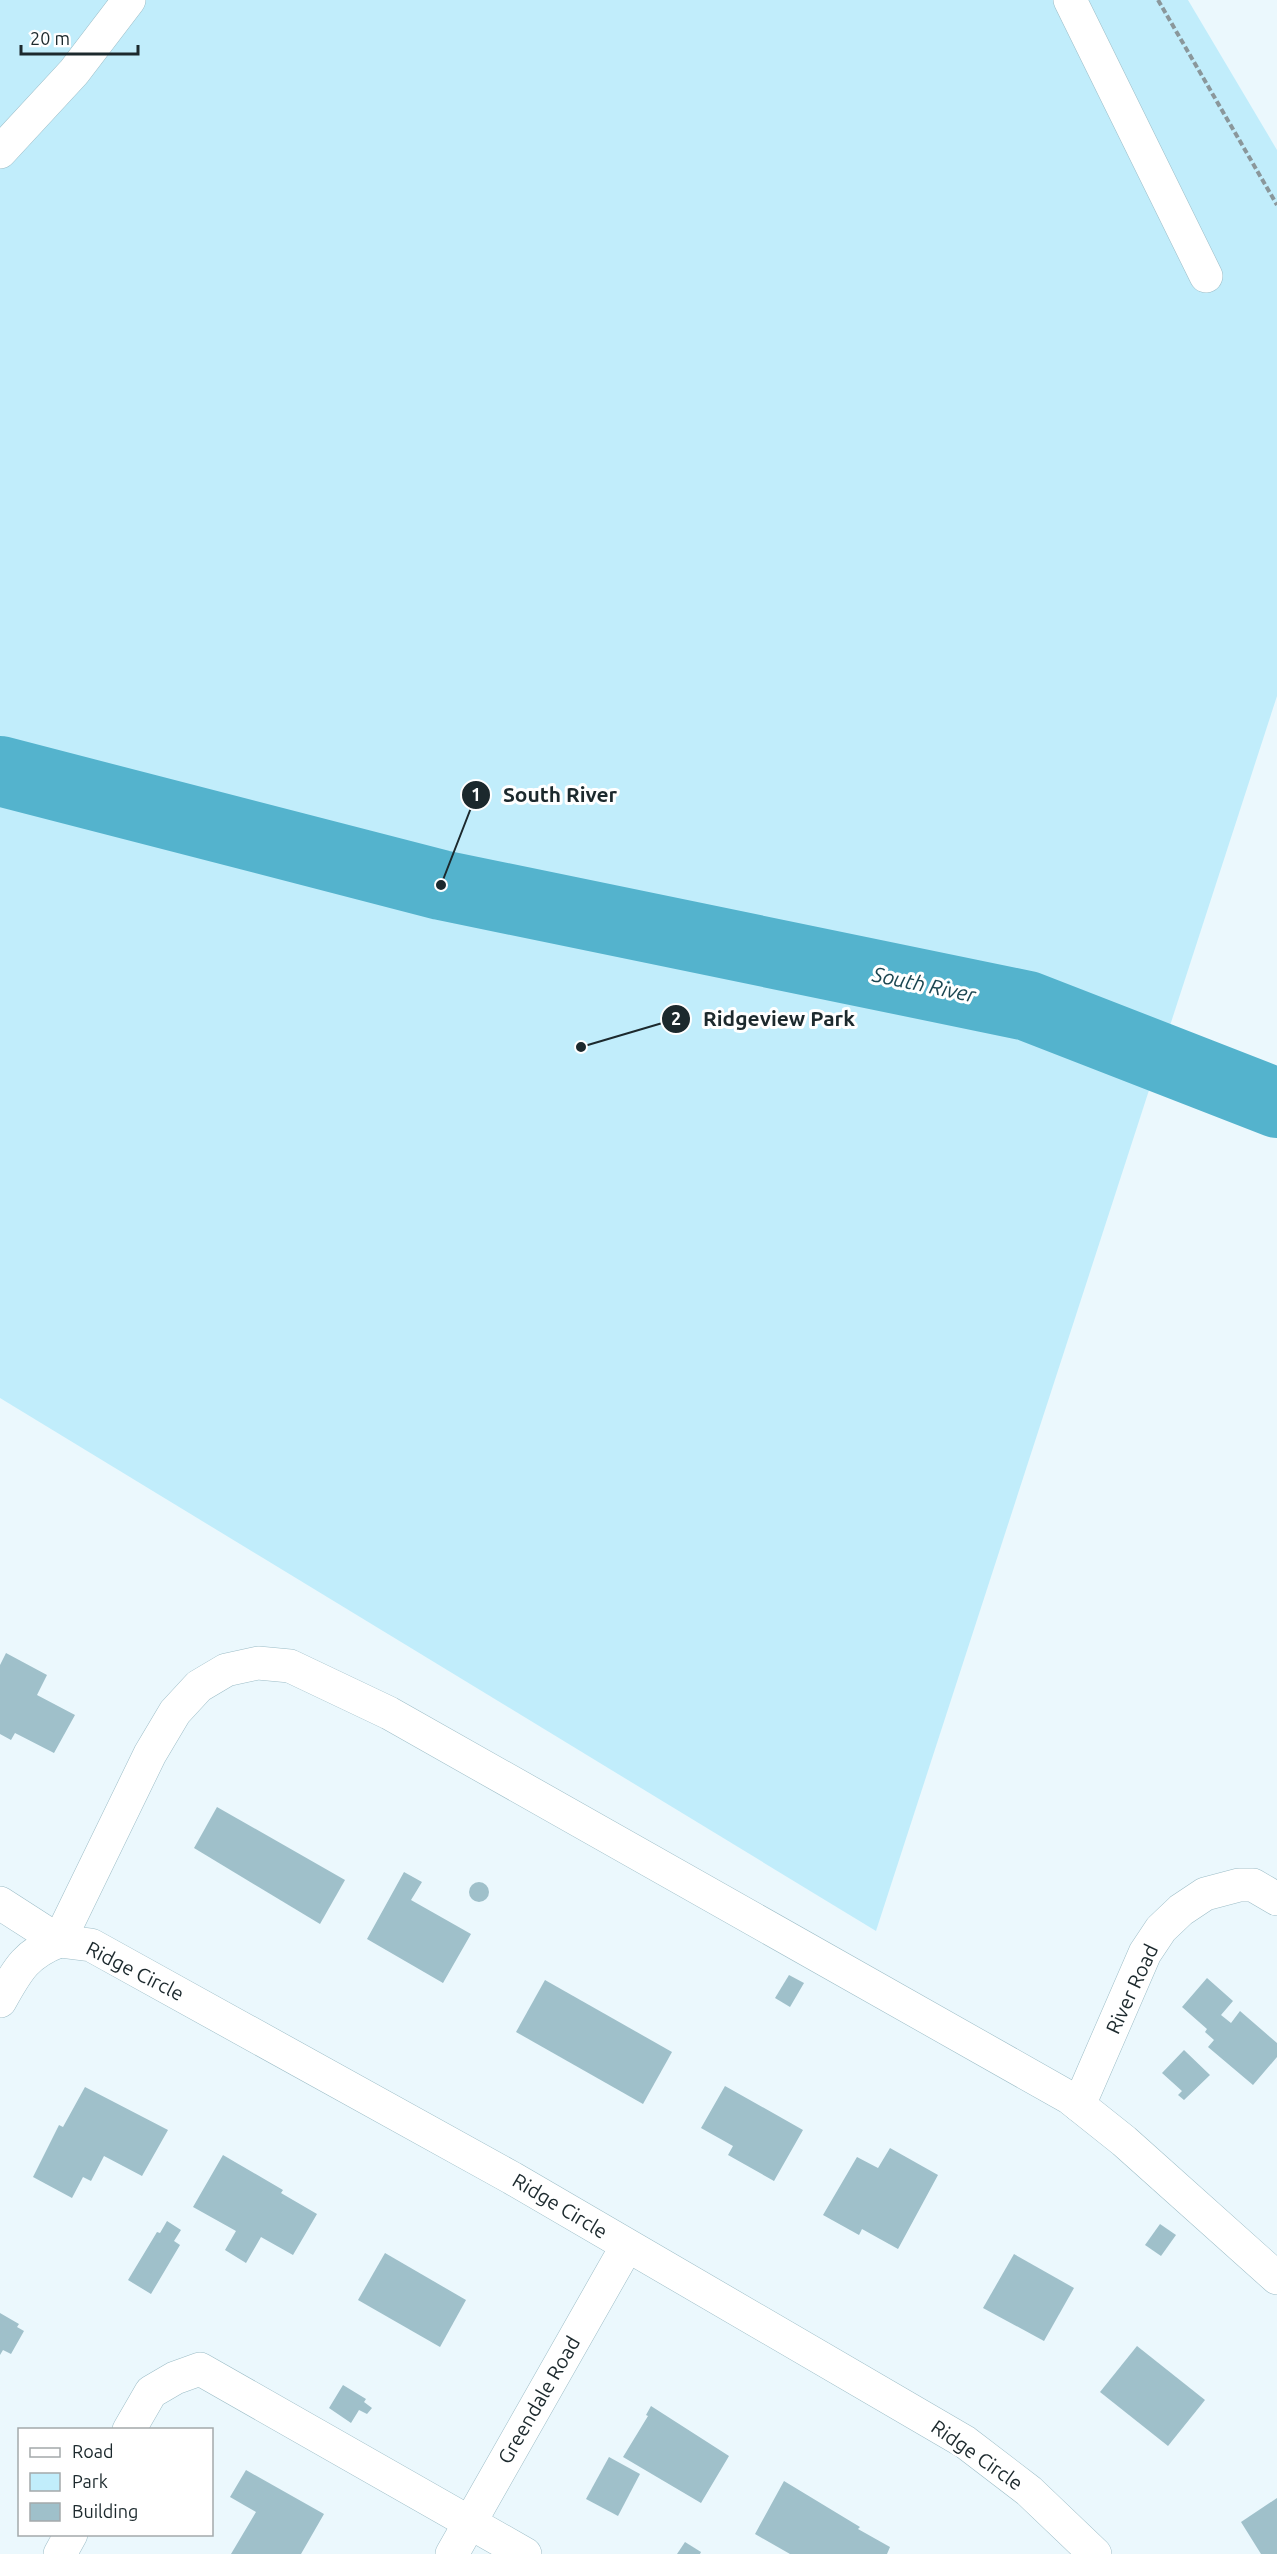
<svg xmlns="http://www.w3.org/2000/svg" width="1277" height="2554" font-family="Ubuntu,sans-serif">
  <style>
    .green { fill: #c1edfb }
    .lines { fill: none; stroke-linecap: round; stroke-linejoin: round }
    .river { stroke: #54b3cd; stroke-width: 70 }
    .building { fill: #9fc0ca }
    .minor-casing { stroke: #9cbdc7; stroke-width: 34 }
    .path { stroke: #8a979b; stroke-width: 4; stroke-dasharray: 6 3; stroke-linecap: butt }
    .minor { stroke: #fff; stroke-width: 33 }
    .labels { text-anchor: middle; stroke-width: 6; stroke-linejoin: round; paint-order: stroke }
    .street-label { font-size: 20px; fill: #1c292d; stroke: #fff }
    .water-label { font-size: 21px; font-style: italic; fill: #1b4651; stroke: #fff }
    .leader { fill: none; stroke: #1c292d; stroke-width: 2 }
    .callout-dot { fill: #1c292d; stroke: #fff; stroke-width: 2 }
    .mark-label { font-size: 18px; text-anchor: middle; font-weight: bold; fill: #fff }
    .callout-label { font-size: 21px; text-anchor: middle; font-weight: bold; fill: #1c292d; stroke: #fff; stroke-width: 6; stroke-linejoin: round; paint-order: stroke }
  </style>
  <rect width="100%" height="100%" fill="#ebf8fd"/>
  <polygon class="green" points="0,0 1188,0 1277,150 1277,696 876,1931 0,1398"/>
  <g class="lines">
    <polyline class="river" points="0,771 441,885 1028,1006 1277,1103"/>
  </g>
  <g class="building">
    <polygon points="6,1653 47,1675 37,1695 75,1715 54,1753 15,1733 11,1740 0,1734 0,1665"/>
    <polygon points="217,1807 345,1880 320,1924 194,1848"/>
    <polygon points="404,1872 422,1882 411,1900 471,1934 443,1983 367,1939"/>
    <circle cx="479" cy="1892" r="10"/>
    <polygon points="789,1975 804,1983 790,2007 775,1998"/>
    <polygon points="1207,1978 1233,2001 1221,2015 1231,2023 1240,2011 1277,2043 1277,2057 1253,2085 1208,2047 1214,2040 1205,2032 1207,2029 1182,2007"/>
    <polygon points="545,1980 672,2052 643,2104 516,2032"/>
    <polygon points="1184,2050 1210,2075 1184,2100 1178,2095 1182,2091 1162,2073"/>
    <polygon points="725,2086 803,2130 774,2181 728,2155 733,2146 701,2128"/>
    <polygon points="85,2087 168,2130 142,2176 104,2156 91,2181 83,2177 72,2198 33,2177 59,2125 63,2127"/>
    <polygon points="890,2148 938,2175 898,2249 862,2229 859,2235 823,2215 857,2157 878,2168"/>
    <polygon points="223,2155 283,2190 281,2193 317,2214 293,2255 261,2237 246,2263 225,2250 236,2231 193,2207"/>
    <polygon points="167,2221 181,2230 174,2241 180,2245 151,2294 128,2280 157,2232 160,2233"/>
    <polygon points="1160,2224 1176,2235 1161,2256 1145,2245"/>
    <polygon points="385,2253 466,2300 440,2347 358,2300"/>
    <polygon points="1014,2254 1074,2288 1044,2341 983,2308"/>
    <polygon points="0,2313 19,2324 17,2327 24,2331 11,2354 3,2350 0,2355"/>
    <polygon points="1137,2346 1205,2400 1168,2446 1100,2392"/>
    <polygon points="343,2385 366,2399 364,2402 372,2408 367,2414 359,2410 351,2423 329,2408"/>
    <polygon points="651,2406 729,2456 701,2503 623,2457 648,2416 646,2415"/>
    <polygon points="609,2457 640,2474 618,2516 586,2499"/>
    <polygon points="246,2470 324,2514 301,2554 231,2554 256,2512 230,2497"/>
    <polygon points="784,2481 860,2527 858,2529 890,2547 887,2554 790,2554 755,2534"/>
    <polygon points="1277,2498 1277,2554 1261,2554 1241,2522"/>
    <polygon points="685,2542 701,2552 700,2554 677,2554"/>
  </g>
  <g class="lines">
    <g class="minor-casing">
      <g id="minor">
        <polyline points="1070,0 1206,276"/>
        <polyline points="0,152 74,72 129,0"/>
        <polyline points="0,1903 59,1941 91,1945 512,2178 965,2442 1029,2491 1095,2554"/>
        <polyline points="59,1941 150,1754 175,1712 199,1686 226,1670 258,1663 290,1666 389,1713 1070,2098 1124,2141 1277,2278"/>
        <path d="M0,2001c17,-30 25,-47 59,-60"/>
        <polyline points="1079,2105 1145,1953 1161,1929 1181,1910 1205,1894 1239,1885 1253,1885 1277,1899"/>
        <polyline points="129,2430 151,2392 175,2378 200,2369 525,2554"/>
        <polyline points="60,2554 71,2534"/>
        <polyline points="452,2554 627,2246"/>
      </g>
    </g>
    <polyline class="path" points="1158,0 1277,205"/>
    <use href="#minor" class="minor"/>
  </g>
  <g class="labels">
    <g class="street-label">
      <text transform="translate(135 1971) rotate(27)" y="7">Ridge Circle</text>
      <text transform="translate(1132 1989) rotate(-65)" y="7">River Road</text>
      <text transform="translate(560 2206) rotate(31)" y="7">Ridge Circle</text>
      <text transform="translate(539 2400) rotate(-60)" y="7">Greendale Road</text>
      <text transform="translate(977 2455) rotate(35)" y="7">Ridge Circle</text>
    </g>
    <g class="water-label">
      <text transform="translate(924 985) rotate(12)" y="7">South River</text>
    </g>
  </g>
  <path class="leader" d="M441 885L476 795M581 1047L676 1019"/>
  <g class="callout-dot">
    <circle cx="441" cy="885" r="6"/>
    <circle cx="581" cy="1047" r="6"/>
    <circle cx="476" cy="795" r="15"/>
    <circle cx="676" cy="1019" r="15"/>
  </g>
  <g class="mark-label">
    <text x="476" y="801">1</text>
    <text x="676" y="1025">2</text>
  </g>
  <g class="callout-label">
    <text x="560" y="802">South River</text>
    <text x="779" y="1026">Ridgeview Park</text>
  </g>
  <rect x="18" y="2428" width="195" height="108" fill="#ffffff" stroke="#a4a9ab" stroke-width="1.5"/>
  <rect x="30" y="2448" width="30" height="9" fill="#ffffff" stroke="#a4a9ab" stroke-width="1.5"/>
  <text x="72" y="2458" font-size="18" fill="#1c292d">Road</text>
  <rect x="30" y="2473" width="30" height="18" fill="#c1edfb" stroke="#a4a9ab" stroke-width="1.5"/>
  <text x="72" y="2488" font-size="18" fill="#1c292d">Park</text>
  <rect x="30" y="2503" width="30" height="18" fill="#9fc0ca" stroke="#a4a9ab" stroke-width="1.5"/>
  <text x="72" y="2518" font-size="18" fill="#1c292d">Building</text>
  <path d="M21 45v9h117v-9" fill="none" stroke="#1c292d" stroke-width="3"/>
  <text x="30" y="45" font-size="18" fill="#1c292d" stroke="#ffffff" stroke-width="4.5" paint-order="stroke">20 m</text>
</svg>
